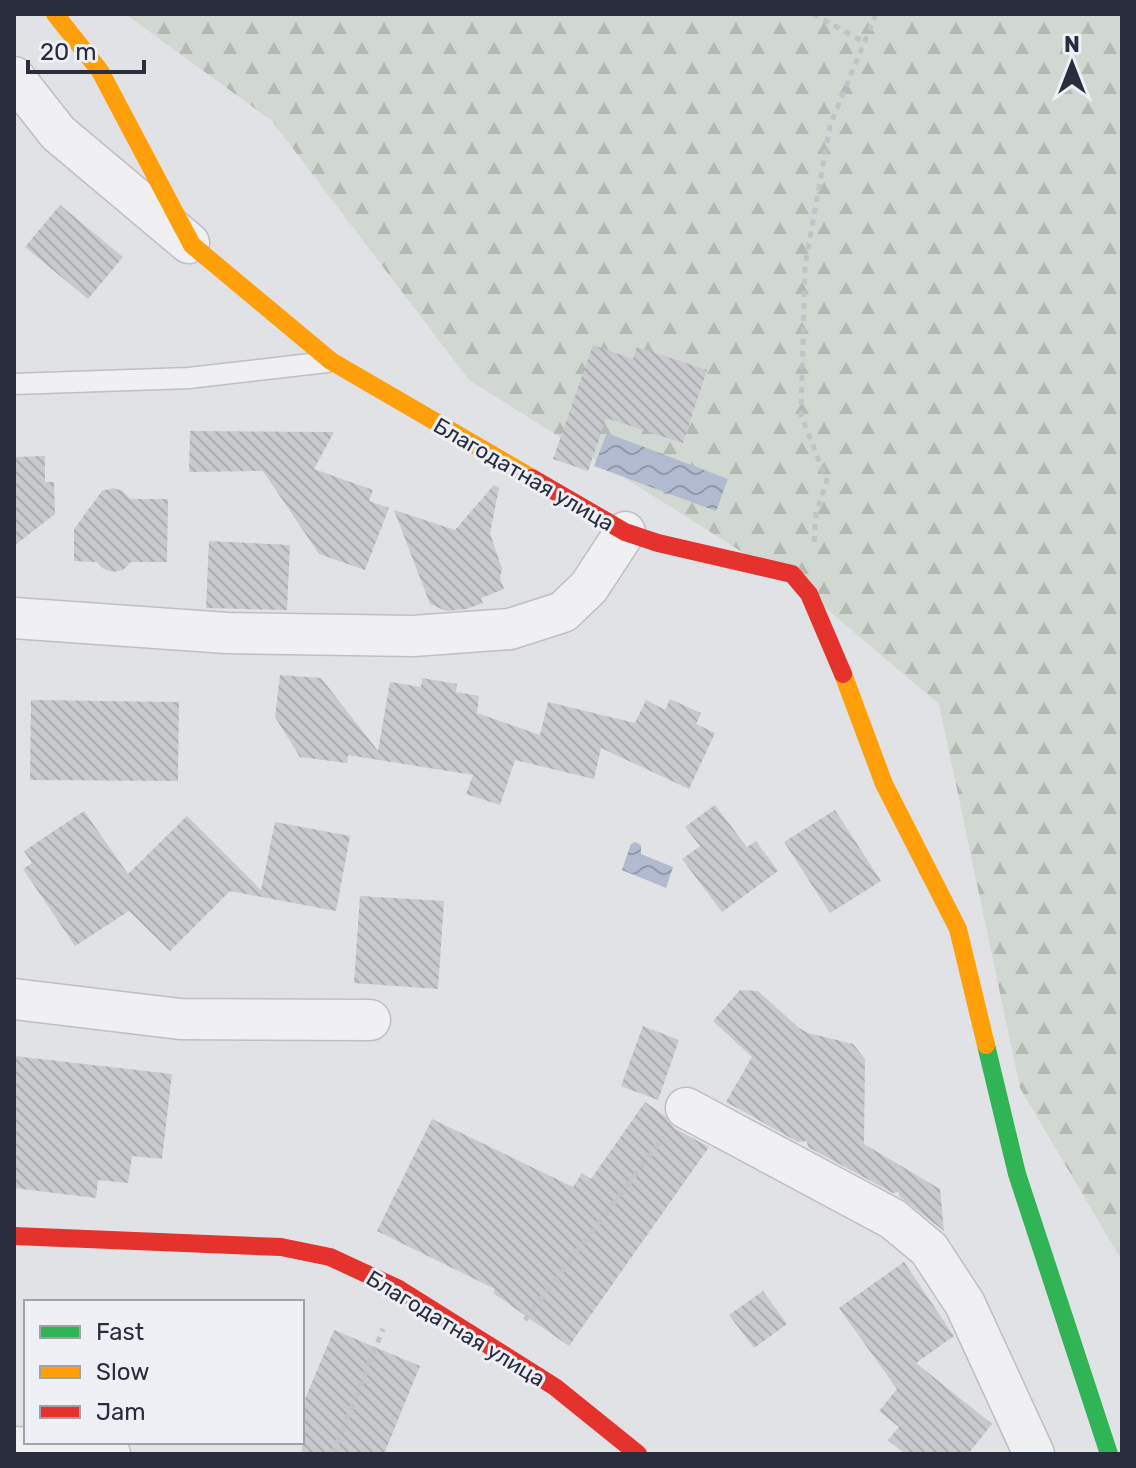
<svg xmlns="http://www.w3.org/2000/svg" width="1136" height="1468" font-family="Rubik,sans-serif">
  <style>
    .forest { fill: url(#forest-firs) }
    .water { fill: url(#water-waves) }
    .building { fill: url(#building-back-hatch) }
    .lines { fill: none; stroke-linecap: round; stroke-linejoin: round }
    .lane-casing { stroke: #bebfc2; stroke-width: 23 }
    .street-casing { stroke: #bebfc2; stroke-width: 43 }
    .path { stroke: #c2c3c9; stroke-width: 5; stroke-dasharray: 6 6; stroke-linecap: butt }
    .lane { stroke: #f0f0f2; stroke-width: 20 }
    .street { stroke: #f0f0f2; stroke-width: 40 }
    .fast { stroke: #30b455; stroke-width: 18 }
    .slow { stroke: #ff9f0a; stroke-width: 18 }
    .jam { stroke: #e5322d; stroke-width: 18 }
    .labels { text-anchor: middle; stroke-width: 6; stroke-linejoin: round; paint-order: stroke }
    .street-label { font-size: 22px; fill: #292d3d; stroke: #eef0f5 }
  </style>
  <defs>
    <pattern id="forest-firs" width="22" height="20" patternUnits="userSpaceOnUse" patternTransform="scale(2)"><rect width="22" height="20" fill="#d0d8d1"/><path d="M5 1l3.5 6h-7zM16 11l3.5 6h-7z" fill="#b3bab4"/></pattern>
    <pattern id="water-waves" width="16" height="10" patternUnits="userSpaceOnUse" patternTransform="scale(2)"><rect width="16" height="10" fill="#b1bacf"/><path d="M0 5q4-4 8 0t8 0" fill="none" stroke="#9098a9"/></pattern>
    <pattern id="building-back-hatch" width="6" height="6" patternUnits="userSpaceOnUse" patternTransform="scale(2)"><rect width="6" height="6" fill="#c8c9cd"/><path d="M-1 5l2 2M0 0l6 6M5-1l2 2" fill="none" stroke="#acadb1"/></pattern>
  </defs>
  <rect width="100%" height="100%" fill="#e1e2e5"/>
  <polygon class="forest" points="125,14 1122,14 1122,1261 1020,1088 939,704 809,594 469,380 272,121"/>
  <g class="water">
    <polygon points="607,433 728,479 716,511 594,466"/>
    <polygon points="635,842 641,845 641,854 673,867 666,888 622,870 631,844"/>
  </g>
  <g class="building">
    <polygon points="60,205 123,257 88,299 25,247"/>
    <polygon points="593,345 633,359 637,347 707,370 683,443 606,418 588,471 553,459"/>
    <polygon points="190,431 334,432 314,469 373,490 369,501 389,508 365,570 319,554 263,471 189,472"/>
    <polygon points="45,456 45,482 54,482 55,514 14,546 14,457"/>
    <polygon points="494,485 499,488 490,533 502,569 500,578 504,589 481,598 483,603 466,609 446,611 430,604 394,510 455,530"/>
    <polygon points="113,488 123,491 130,499 168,499 167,562 131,562 123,570 113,572 102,568 97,562 74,561 74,529 102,491"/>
    <polygon points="209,541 290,545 287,610 206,608"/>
    <polygon points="280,675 321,678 378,751 390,682 421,687 422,678 457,684 456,692 479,696 477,713 540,735 548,702 635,723 646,700 665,710 670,699 701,713 696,724 715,733 689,789 601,748 594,779 515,760 500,805 466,794 473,775 348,755 347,763 300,757 275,717"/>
    <polygon points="31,700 179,702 178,781 30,780"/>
    <polygon points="715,805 747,847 756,841 778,871 722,912 682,859 700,846 685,827"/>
    <polygon points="835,810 881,881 830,913 784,842"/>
    <polygon points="84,811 128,874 187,816 261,890 275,822 350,836 336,911 230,891 170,951 129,911 75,946 23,869 32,863 24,851"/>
    <polygon points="360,896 444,901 438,989 354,983"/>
    <polygon points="740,990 758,991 799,1028 808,1033 853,1044 865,1059 864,1144 940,1189 944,1231 899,1196 899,1192 893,1193 808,1147 807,1141 798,1142 726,1102 752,1057 713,1021"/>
    <polygon points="643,1026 679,1040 658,1100 621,1086"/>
    <polygon points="14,1056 172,1074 162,1159 132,1156 128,1183 98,1180 96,1198 14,1188"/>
    <polygon points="645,1102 665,1116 674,1128 709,1147 569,1346 493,1293 495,1289 377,1231 432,1119 573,1187 582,1173 591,1179"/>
    <polygon points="904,1262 954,1336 916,1363 992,1424 968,1454 905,1454 888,1440 899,1427 879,1411 897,1389 839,1308"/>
    <polygon points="763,1291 787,1324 754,1348 729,1315"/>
    <polygon points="334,1330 420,1366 384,1454 302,1454 302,1406"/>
  </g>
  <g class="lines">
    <g class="lane-casing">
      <polyline id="lane" points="14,384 189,378 327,362"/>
    </g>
    <g class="street-casing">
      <g id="street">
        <polyline points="14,77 58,133 189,243"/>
        <polyline points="14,618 227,633 413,636 510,629 563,612 589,587 625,532"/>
        <polyline points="14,999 180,1019 370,1020"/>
        <polyline points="686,1108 893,1219 929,1249 965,1304 1034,1454"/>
        <polyline points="14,1447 110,1454"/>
      </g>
    </g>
    <g class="path">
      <polyline points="813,14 864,42"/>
      <polyline points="814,542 816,513 827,481 801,415 805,266 830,125 876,14"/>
      <polyline points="525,1320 664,1137"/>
      <polyline points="333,1454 383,1329"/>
    </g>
    <use href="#lane" class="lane"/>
    <use href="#street" class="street"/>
    <polyline class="fast" points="986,1045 1017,1174 1109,1454"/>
    <g class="slow">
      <polyline points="55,14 100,71 192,245 331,361 532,478"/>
      <polyline points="843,674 884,784 958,929 986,1045"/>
    </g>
    <g class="jam">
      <polyline points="532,478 625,532 658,543 792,574 809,594 843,674"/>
      <polyline points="14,1236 281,1247 330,1257 399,1289 555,1387 638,1454"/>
    </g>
  </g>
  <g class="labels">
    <g class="street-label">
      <text transform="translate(524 474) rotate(30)" y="8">Благодатная улица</text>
      <text transform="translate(456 1328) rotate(31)" y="8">Благодатная улица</text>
    </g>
  </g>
  <rect width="1136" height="1468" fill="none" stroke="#292d3d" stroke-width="32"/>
  <rect x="24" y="1300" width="280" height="144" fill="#eef0f5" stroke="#9fa2ab" stroke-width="2"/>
  <rect x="40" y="1326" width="40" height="12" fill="#30b455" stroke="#9fa2ab" stroke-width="2"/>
  <text x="96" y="1340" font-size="24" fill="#292d3d">Fast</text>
  <rect x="40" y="1366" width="40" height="12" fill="#ff9f0a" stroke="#9fa2ab" stroke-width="2"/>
  <text x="96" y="1380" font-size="24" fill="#292d3d">Slow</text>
  <rect x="40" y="1406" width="40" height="12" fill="#e5322d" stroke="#9fa2ab" stroke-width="2"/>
  <text x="96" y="1420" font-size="24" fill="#292d3d">Jam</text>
  <g transform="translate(1072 64)" stroke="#eef0f5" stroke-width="6" paint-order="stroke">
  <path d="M0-6L14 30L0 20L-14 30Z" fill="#292d3d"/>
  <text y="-12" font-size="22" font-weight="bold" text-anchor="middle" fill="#292d3d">N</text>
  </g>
  <path d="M28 60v12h116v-12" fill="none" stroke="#292d3d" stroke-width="4"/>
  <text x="40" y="60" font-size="24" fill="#292d3d" stroke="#eef0f5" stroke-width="6" paint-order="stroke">20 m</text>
</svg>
